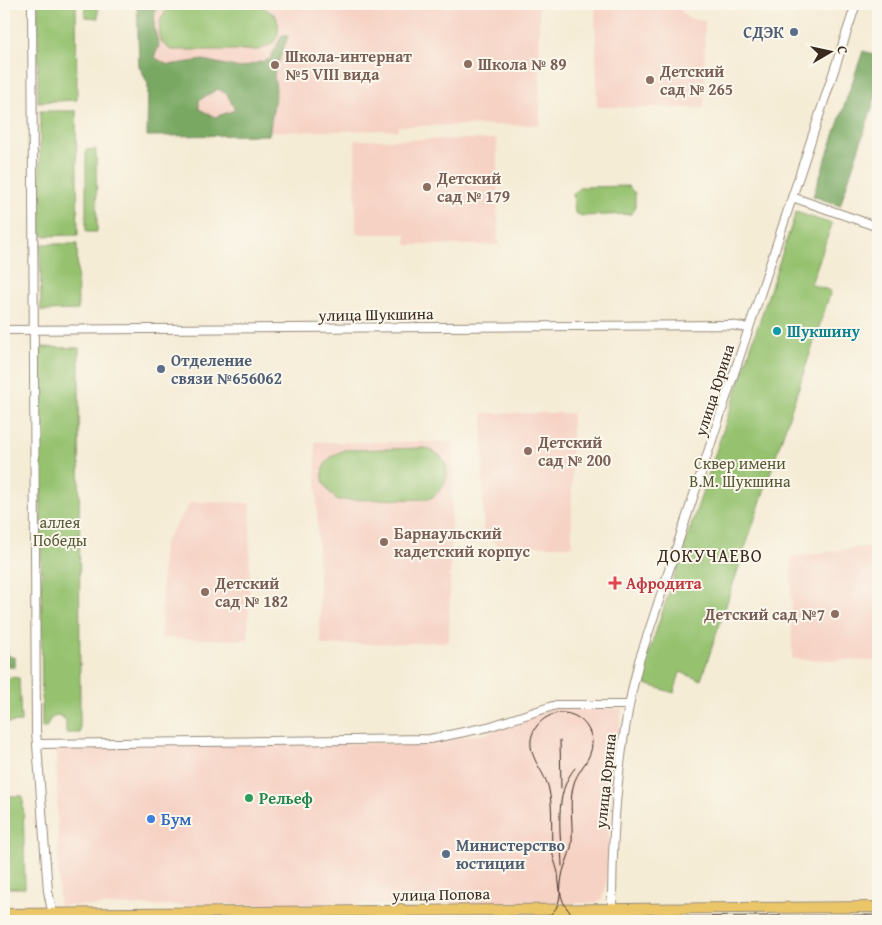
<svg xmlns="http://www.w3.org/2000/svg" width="882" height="925" font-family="'Gentium Book Plus',serif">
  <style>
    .built { fill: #f6d2c4 }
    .green { fill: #96c270; stroke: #687647 }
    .forest { fill: #78a862; stroke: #5a6940; fill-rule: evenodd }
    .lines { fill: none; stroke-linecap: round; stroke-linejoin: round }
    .minor-casing { stroke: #988b7a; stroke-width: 10 }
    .major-casing { stroke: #988b7a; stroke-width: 12 }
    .minor { stroke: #fff; stroke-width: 8 }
    .major { stroke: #ebc669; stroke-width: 10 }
    .tram { stroke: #3b2a1e; stroke-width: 1 }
    .service-dot { fill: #5c6f8a; stroke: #fbf7ec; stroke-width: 2 }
    .education-dot { fill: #8d6e63; stroke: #fbf7ec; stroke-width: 2 }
    .culture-dot { fill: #0f9aa8; stroke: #fbf7ec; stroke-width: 2 }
    .health-dot { fill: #e0444e; stroke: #fbf7ec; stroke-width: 2 }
    .leisure-dot { fill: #2e9e5b; stroke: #fbf7ec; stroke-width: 2 }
    .shop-dot { fill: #3f7fe0; stroke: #fbf7ec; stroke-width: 2 }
    .labels { text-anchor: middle; stroke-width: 4; stroke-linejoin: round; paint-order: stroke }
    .service-label { font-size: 16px; font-weight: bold; fill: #4e5e75; stroke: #fbf7ec; text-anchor: start }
    .education-label { font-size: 16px; font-weight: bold; fill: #785e54; stroke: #fbf7ec; text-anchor: start }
    .street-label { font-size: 16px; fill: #3b2a1e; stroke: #fbf7ec }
    .culture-label { font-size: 16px; font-weight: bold; fill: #0d838f; stroke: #fbf7ec; text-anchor: start }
    .park-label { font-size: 16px; fill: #565837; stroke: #fbf7ec }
    .health-label { font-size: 16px; font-weight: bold; fill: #be3a42; stroke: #fbf7ec; text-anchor: start }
    .leisure-label { font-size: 16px; font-weight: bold; fill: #27864d; stroke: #fbf7ec; text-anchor: start }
    .shop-label { font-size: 16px; font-weight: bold; fill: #366cbe; stroke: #fbf7ec; text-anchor: start }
    .neighbourhood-label { font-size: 18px; letter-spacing: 1px; fill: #3b2a1e; stroke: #fbf7ec }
  </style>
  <rect width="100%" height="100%" fill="#fbf7ec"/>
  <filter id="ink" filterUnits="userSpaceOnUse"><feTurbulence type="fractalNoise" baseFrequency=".02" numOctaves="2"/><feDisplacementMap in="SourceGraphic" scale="10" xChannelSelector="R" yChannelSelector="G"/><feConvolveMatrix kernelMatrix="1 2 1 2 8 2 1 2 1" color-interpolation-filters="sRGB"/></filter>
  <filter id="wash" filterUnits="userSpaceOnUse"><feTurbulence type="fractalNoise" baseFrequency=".0096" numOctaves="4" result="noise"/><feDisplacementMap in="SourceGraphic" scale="20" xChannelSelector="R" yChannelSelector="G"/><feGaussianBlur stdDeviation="1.12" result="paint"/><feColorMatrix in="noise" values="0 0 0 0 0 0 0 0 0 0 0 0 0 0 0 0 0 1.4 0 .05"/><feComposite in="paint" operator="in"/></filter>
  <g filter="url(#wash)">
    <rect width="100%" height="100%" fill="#f5ecd6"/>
    <g class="built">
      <polygon points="152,4 539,4 540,125 398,126 398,130 154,133"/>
      <polygon points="595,4 675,4 688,18 705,21 704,108 597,107"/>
      <polygon points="497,139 498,245 406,245 406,234 356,234 355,140"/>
      <polygon points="483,413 572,413 572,546 499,546 483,533"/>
      <polygon points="315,442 453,442 449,642 321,645"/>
      <polygon points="191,502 251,503 248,640 161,638 163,545"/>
      <polygon points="878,545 878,661 792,659 791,557"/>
      <polygon points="555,706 622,709 611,797 606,886 602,899 595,903 59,906 56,751 75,746 399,743 486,734"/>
    </g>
    <g class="green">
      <polygon points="38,4 76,4 77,100 38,102"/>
      <polygon points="85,4 98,4 98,18 85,17"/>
      <path d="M259,4l17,12c6,18 1,29 -18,34h-87l-9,-7c-5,-16 -3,-27 10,-38z"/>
      <polygon points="40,111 76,111 78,235 40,236"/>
      <polygon points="96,149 97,232 86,232 86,150"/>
      <polygon points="628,186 635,193 635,209 631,214 582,216 575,213 573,194 580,187"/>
      <polygon points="796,212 832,224 811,284 831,291 701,680 680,672 674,693 639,682"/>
      <polygon points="40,244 77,244 78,310 41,311"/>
      <polygon points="40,347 79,348 80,733 66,733 66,720 58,715 50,719 46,728 42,728"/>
      <path d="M425,448c30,9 28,37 4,51l-92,1c-21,-19 -20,-39 7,-50z"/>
      <polygon points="10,677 19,678 21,722 4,723 4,680"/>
      <polygon points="4,796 23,796 25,888 4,888"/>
    </g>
    <g class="forest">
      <path d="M137,4h36l-18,5 -1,18 5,19 -5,11 14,8 35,-5 37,8 30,-9 12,-24 6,1 -14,38 2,16 -7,45 -122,1 1,-52 -9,-18zM218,89l9,5 8,16 -20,7 -16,-8v-9z"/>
      <polygon points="863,51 877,55 878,52 878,89 840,206 813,196"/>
      <polygon points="4,645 7,646 7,655 15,658 15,667 4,667"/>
    </g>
  </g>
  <g filter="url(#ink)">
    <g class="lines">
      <g class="minor-casing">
        <g id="minor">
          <polyline points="32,4 36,731 48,891 54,921"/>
          <polyline points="792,197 878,227"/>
          <polyline points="4,330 730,325 749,328"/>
          <polyline points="37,744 430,739 488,727 556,705 628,705"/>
          <path d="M612,908c0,-83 6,-166 27,-247l217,-657"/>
        </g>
      </g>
      <g class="major-casing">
        <g id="major">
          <polyline points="612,908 612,921"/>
          <polyline points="401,909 403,921"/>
          <polyline points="4,914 878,907"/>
        </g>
      </g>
      <use href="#minor" class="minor"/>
      <use href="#major" class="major"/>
      <g class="tram">
        <polyline points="560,740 561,788"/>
        <path d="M562,866c-1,-32 -9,-72 13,-98"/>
        <path d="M544,918c19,-8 15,-24 18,-42 2,-12 10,-24 10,-36 1,-18 -3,-36 1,-53 3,-17 20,-27 19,-45 -1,-16 -14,-29 -30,-29 -15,0 -29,12 -31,27 -2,19 15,33 18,50 4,18 2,38 3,57 0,9 4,17 6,26 2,18 2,35 20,45"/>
        <polyline points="186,921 878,915"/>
      </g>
    </g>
  </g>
  <g class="service-dot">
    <circle cx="794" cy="32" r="5"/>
    <circle cx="161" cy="369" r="5"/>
    <circle cx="446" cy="854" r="5"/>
  </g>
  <g class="education-dot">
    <circle cx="468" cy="64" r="5"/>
    <circle cx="275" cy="65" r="5"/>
    <circle cx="650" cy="80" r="5"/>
    <circle cx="427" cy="187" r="5"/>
    <circle cx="528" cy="451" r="5"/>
    <circle cx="384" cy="542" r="5"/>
    <circle cx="205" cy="592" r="5"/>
    <circle cx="835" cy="614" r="5"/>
  </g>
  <circle class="culture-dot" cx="777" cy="331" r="5"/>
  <path class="health-dot" d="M612.5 575.5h5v5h5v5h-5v5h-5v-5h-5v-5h5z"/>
  <circle class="leisure-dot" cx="249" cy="798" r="5"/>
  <circle class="shop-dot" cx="151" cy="819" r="5"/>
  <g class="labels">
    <g class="service-label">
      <text x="784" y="38" text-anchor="end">СДЭК</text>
      <text x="171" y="366">Отделение<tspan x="171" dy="18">связи №656062</tspan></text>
      <text x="456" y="851">Министерство<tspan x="456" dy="18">юстиции</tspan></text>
    </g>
    <g class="education-label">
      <text x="285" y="62">Школа-интернат<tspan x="285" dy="18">№5 VIII вида</tspan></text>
      <text x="478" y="70">Школа № 89</text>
      <text x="660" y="77">Детский<tspan x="660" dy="18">сад № 265</tspan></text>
      <text x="437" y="184">Детский<tspan x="437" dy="18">сад № 179</tspan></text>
      <text x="538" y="448">Детский<tspan x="538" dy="18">сад № 200</tspan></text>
      <text x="394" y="539">Барнаульский<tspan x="394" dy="18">кадетский корпус</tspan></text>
      <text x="215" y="589">Детский<tspan x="215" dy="18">сад № 182</tspan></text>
      <text x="825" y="620" text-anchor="end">Детский сад №7</text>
    </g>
    <g class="street-label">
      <text transform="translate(376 314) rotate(-1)" y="6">улица Шукшина</text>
      <text transform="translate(714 390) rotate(-72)" y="6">улица Юрина</text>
      <text transform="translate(605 781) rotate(-84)" y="6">улица Юрина</text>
      <text transform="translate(441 894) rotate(-1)" y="6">улица Попова</text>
    </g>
    <g class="culture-label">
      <text x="787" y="337">Шукшину</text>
    </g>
    <g class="park-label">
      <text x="740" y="469">Сквер имени<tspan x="740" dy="18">В.М. Шукшина</tspan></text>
      <text x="60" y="528">аллея<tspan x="60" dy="18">Победы</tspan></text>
    </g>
    <g class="health-label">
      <text x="626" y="589">Афродита</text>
    </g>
    <g class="leisure-label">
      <text x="259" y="804">Рельеф</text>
    </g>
    <g class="shop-label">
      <text x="161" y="825">Бум</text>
    </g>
    <g class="neighbourhood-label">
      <text x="710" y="562">ДОКУЧАЕВО</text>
    </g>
  </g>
  <rect width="882" height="925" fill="none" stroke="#fbf7ec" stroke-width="20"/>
  <g transform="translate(830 52) rotate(81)" stroke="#fbf7ec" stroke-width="4" paint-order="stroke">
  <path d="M0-4L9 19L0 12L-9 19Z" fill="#3b2a1e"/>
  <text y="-8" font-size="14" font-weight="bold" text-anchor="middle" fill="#3b2a1e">С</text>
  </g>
</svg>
